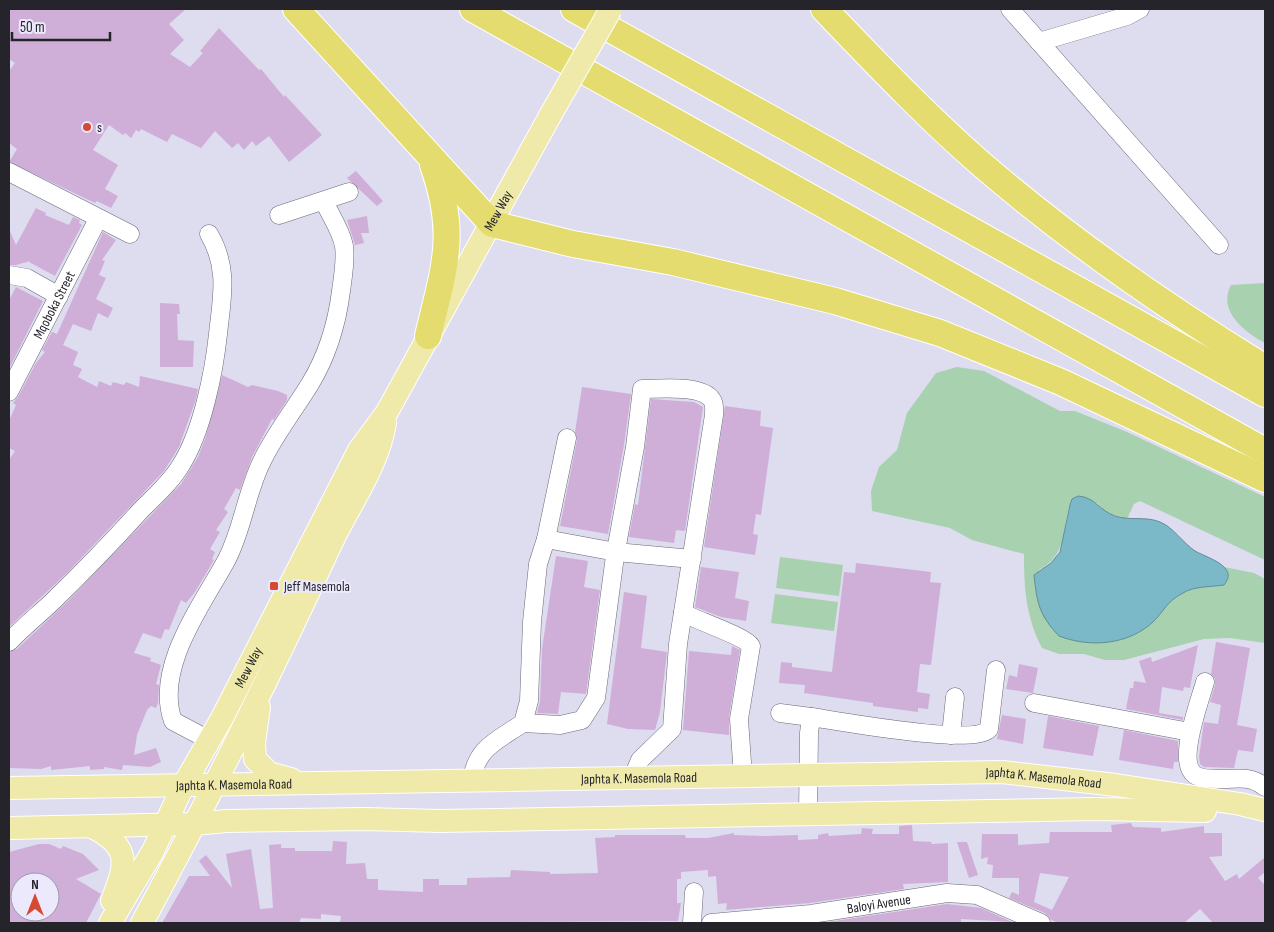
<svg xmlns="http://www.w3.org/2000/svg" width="1274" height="932" font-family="'Sofia Sans Condensed',sans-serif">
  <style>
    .green { fill: #a8d1af }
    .water { fill: #7bb9c8; stroke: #618c99 }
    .building { fill: #cfafd8; fill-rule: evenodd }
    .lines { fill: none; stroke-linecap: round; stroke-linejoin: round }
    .minor-casing { stroke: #6b6879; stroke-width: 19 }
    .major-casing { stroke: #fff; stroke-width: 24 }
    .highway-casing { stroke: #fff; stroke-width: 28 }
    .minor { stroke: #fff; stroke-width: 18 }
    .major { stroke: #efeaa9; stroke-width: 22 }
    .highway { stroke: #e4dc6f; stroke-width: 26 }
    .major-bridge-casing { stroke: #fff; stroke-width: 24; stroke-linecap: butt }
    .major-bridge { stroke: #efeaa9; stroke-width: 22 }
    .poi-dot { fill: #d64a33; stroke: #ece9fc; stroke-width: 2 }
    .labels { text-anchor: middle; stroke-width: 4; stroke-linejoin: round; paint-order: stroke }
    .poi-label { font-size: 14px; fill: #25242b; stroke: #ece9fc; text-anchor: start }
    .street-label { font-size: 14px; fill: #25242b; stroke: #ece9fc }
  </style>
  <rect width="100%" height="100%" fill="#dedcef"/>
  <g class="green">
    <path d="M1265,283v60c-21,-11 -48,-33 -34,-58z"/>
    <path d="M957,367l27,4 76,40h15l52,21 138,65v63l-125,-59 -6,3 -7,15 -20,-6 -10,-10 -25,-4c-12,30 -2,53 -33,71 4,23 2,59 27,68l89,-18 12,-17 17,-11 44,-19 -4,-6 30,6 11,6v64l-35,-5 -26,1 -80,21h-19l-21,-6h-25l-17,-6c-16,-31 -18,-59 -18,-94l-52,-14 -22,-12 -78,-17 -1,-20 8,-24 18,-17 10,-37 29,-40z"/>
    <polygon points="780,557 843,565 839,596 776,588"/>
    <polygon points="775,594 838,602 834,631 771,623"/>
  </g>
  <path class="water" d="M1078,496c17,1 22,15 37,20 15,5 31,0 45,6 13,5 23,21 35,29 9,5 28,11 32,20 3,5 0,10 -3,14 -13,2 -30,1 -41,8 -17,9 -18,17 -30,29 -25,23 -63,26 -94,14 -20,-21 -22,-33 -25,-61l17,-12 9,-11 10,-47 2,-6z"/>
  <g class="building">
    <polygon points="9,9 186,9 169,24 184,40 170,54 190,67 203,53 200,51 219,28 259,70 261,69 284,97 285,95 322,135 289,162 269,136 256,146 252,141 244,150 238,143 232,148 215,131 201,148 172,134 167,142 141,129 139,132 136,130 131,138 125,133 123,135 109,125 93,150 118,165 105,189 118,196 111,208 97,201 95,203 9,162 17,149 9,143 9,71 15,63 9,59"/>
    <polygon points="356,171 383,201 377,206 347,178"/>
    <polygon points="36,208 46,213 45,215 69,225 73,217 80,220 79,223 82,225 55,276 29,262 30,261 16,265 9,265 9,229 16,245"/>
    <polygon points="367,216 369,233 361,233 364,243 355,245 347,220"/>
    <polygon points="103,232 116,240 102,260 105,261 99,275 106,278 96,299 113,308 108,318 98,313 91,331 73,324 63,345 78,352 73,365 82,369 78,377 97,387 99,381 111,386 113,382 124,385 126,382 139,387 140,376 198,389 196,399 179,447 164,471 67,573 9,627 9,460 15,451 9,448 9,421 16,405 13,403 18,397 36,363 45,352 42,350 52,332 57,334"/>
    <polygon points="16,287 43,301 9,369 9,300"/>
    <polygon points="160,303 179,304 180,314 177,314 178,340 194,341 193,367 160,367"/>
    <polygon points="222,375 248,387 252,385 278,391 287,395 287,400 274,420 272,419 252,457 240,490 236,488 224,509 228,512 216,530 220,532 210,549 215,552 212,559 214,560 195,592 186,603 181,600 169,630 165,629 161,639 143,633 134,653 151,658 150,661 161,665 156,684 159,685 158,703 156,708 151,706 147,710 137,735 134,755 156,748 161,762 150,767 123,765 122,770 104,767 104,769 90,770 90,766 51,770 51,766 41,769 9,768 9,652 17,649 70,599 181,484 198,457 205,439"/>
    <polygon points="582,387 631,394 624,445 608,534 560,526 577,440 575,432"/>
    <polygon points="651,399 694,402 703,407 685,531 676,530 674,543 629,537 635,504 638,505"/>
    <polygon points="725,406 761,411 760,426 773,428 761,515 756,514 753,534 758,535 755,555 704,547"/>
    <polygon points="556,556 588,561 584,587 600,590 586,694 561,692 558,714 537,713 540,702 542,649"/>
    <polygon points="856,563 931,572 930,582 941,583 931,665 920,664 917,692 930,694 928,709 918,708 918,712 873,706 873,703 804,693 805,685 779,683 781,662 792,663 792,667 832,672 844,572 855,573"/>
    <polygon points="701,567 739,572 735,598 749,601 746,621 721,617 695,607"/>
    <polygon points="624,592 647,596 641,648 667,652 660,712 655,730 628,729 607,724"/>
    <polygon points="1216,642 1250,648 1237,725 1257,729 1253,752 1238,750 1234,768 1204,767 1200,764 1199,757 1204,722 1218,724 1221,705 1210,702 1215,685 1215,679 1211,674"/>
    <polygon points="1198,645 1190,688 1184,687 1183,691 1162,687 1159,713 1183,717 1183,720 1126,709 1130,688 1133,688 1134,681 1146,683 1139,661 1151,657 1152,662"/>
    <polygon points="732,646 740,650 729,717 729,735 683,730 689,651 731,655"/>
    <polygon points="1019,664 1038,668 1033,693 1006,689 1009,675 1017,677"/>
    <polygon points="1002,715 1026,719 1023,744 997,739"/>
    <polygon points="1048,716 1099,726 1093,756 1043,748"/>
    <polygon points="1124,730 1178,741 1178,762 1174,762 1173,769 1119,760"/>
    <path d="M1131,823l2,4 28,1v4l43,-6v7h18v23l-13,1 16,24 12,-7 2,5 26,-22v15l-7,6 7,7v38h-52l-13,-14 -16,14h-125l-8,-3 -6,-7 -36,-15 3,-6 7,3v-17h-27l1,-13 -6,-1 1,-7 -7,2 1,-25h36v11l31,-2 1,-11h62l-1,-7zM1040,873l29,4 -17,33 -18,-8z"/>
    <polygon points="912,825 913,841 932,842 931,844 948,843 948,882 903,884 904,889 810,903 726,910 727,903 718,904 716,876 708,877 708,870 681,872 681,879 677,879 677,903 681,903 678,921 360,923 340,922 341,916 321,914 321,919 301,918 299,923 162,923 189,876 210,876 199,861 206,855 232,888 226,854 251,849 260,909 273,908 269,845 281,844 281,848 295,848 295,851 332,851 333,841 347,842 346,864 365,863 367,879 378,879 378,890 423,892 423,879 439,879 439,885 467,885 467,878 510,877 511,870 550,872 550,874 598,873 595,838 615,837 615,835 685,835 686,838 708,838 734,833 734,835 766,836 798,835 798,840 818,839 818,835 828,833 829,836 861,834 862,828 873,829 872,834 899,834 899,826"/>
    <polygon points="957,842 967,842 978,875 969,878"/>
    <path d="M39,844h10l12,5 2,-3 20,8 16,16 -23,9 25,15 -15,29h-77v-71zM20,882h30l4,30h-34z"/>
    <polygon points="947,904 981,908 1012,922 961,919 961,923 821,923"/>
  </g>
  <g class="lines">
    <g class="minor-casing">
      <g id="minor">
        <polyline points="1010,9 1219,245"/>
        <polyline points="1039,42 1127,16 1140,9"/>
        <polyline points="9,172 130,234"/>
        <polyline points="279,215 349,192"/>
        <polyline points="9,275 27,278 59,296"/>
        <path id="s1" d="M9,392l89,-173"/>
        <polyline points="546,539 616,552 692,559"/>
        <path d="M683,613c13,7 63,24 68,33l-12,73 4,58"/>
        <path d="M9,642c13,-14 28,-26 42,-39 31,-30 61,-61 90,-93 14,-14 30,-28 40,-45 21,-33 33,-93 37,-131 4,-37 11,-66 -9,-100"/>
        <path d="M1205,682c-5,19 -29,80 -10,93 8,5 20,4 30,4 16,-1 27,-2 40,8"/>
        <polyline points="1034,703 1190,732"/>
        <polyline points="780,713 811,717"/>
        <path d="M523,723l37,2 22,-5 14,-22 19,-142 20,-109 7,-58c16,0 60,-5 70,11 3,4 2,10 2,15l-36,229 -6,85 -32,31 -8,19"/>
        <polyline points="951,735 955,697"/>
        <path d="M209,740l-36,-19c-19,-53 29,-116 53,-160 17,-32 20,-68 36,-100 13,-27 32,-51 48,-77 17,-28 27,-61 31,-93 2,-15 5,-31 3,-45 -3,-16 -14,-31 -20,-45"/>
        <path d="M471,782c6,-35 24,-40 52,-59l6,-22 3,-79 6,-58 8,-25 21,-101"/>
        <path d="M808,815l1,-82 2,-16c27,4 163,29 178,12l7,-59"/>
        <polyline points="692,923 694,892"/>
        <path id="s2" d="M711,923l100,-9 136,-21 30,2 64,28"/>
      </g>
    </g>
    <g class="major-casing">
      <g id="major">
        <polyline points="259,707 254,743 255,759 269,773 291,779"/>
        <path id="s3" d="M9,788l993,-16 114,13 124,19 25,6"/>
        <path d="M92,827c40,20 34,37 20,74"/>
        <polyline points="9,828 193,824 227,821 366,819 440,821 1093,809 1205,811"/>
        <path id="s4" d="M110,923l43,-72 30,-65 39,-68 137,-268 28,-38 164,-298"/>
        <path d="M142,923c67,-124 130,-251 189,-379 18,-39 47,-77 54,-121"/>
      </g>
    </g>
    <g class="highway-casing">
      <g id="highway">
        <polyline points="296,9 492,224 573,244 673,262 835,301 940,333 1061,382 1265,479"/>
        <polyline points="473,9 1265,451"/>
        <polyline points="574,9 1265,394"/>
        <path d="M824,9c50,52 101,106 156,154 88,76 186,144 285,205"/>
        <path d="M428,336c16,-68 30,-101 5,-171"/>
      </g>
    </g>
    <use href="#minor" class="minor"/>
    <use href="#major" class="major"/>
    <use href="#highway" class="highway"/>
    <g class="major-bridge-casing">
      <polyline id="major-bridge" points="551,114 611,9"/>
    </g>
    <use href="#major-bridge" class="major-bridge"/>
  </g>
  <g class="poi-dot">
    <circle cx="87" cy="127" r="5"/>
    <rect x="269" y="581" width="10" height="10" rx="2.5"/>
  </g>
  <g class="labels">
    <g class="poi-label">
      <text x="97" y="132">s</text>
      <text x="284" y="591">Jeff Masemola</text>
    </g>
    <g class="street-label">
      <text dy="5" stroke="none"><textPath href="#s4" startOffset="812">Mew Way</textPath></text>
      <text dy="5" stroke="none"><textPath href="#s1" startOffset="98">Mqoboka Street</textPath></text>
      <text dy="5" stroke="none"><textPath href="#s4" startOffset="291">Mew Way</textPath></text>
      <text dy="5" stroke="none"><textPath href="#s3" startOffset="1035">Japhta K. Masemola Road</textPath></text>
      <text dy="5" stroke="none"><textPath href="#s3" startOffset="630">Japhta K. Masemola Road</textPath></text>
      <text dy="5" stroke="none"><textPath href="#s3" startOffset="225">Japhta K. Masemola Road</textPath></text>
      <text dy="5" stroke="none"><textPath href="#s2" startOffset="169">Baloyi Avenue</textPath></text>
    </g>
  </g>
  <rect width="1274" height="932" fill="none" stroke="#25242b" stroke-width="20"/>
  <g transform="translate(35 897)"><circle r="24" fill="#ece9fc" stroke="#9c9aa8"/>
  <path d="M0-4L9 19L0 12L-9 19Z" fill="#d64a33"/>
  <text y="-8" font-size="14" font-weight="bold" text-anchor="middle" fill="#25242b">N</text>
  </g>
  <path d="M12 32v8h98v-8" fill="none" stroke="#25242b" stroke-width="2.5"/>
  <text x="20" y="32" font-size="15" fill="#25242b" stroke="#ece9fc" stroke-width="4" paint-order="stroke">50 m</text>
</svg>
